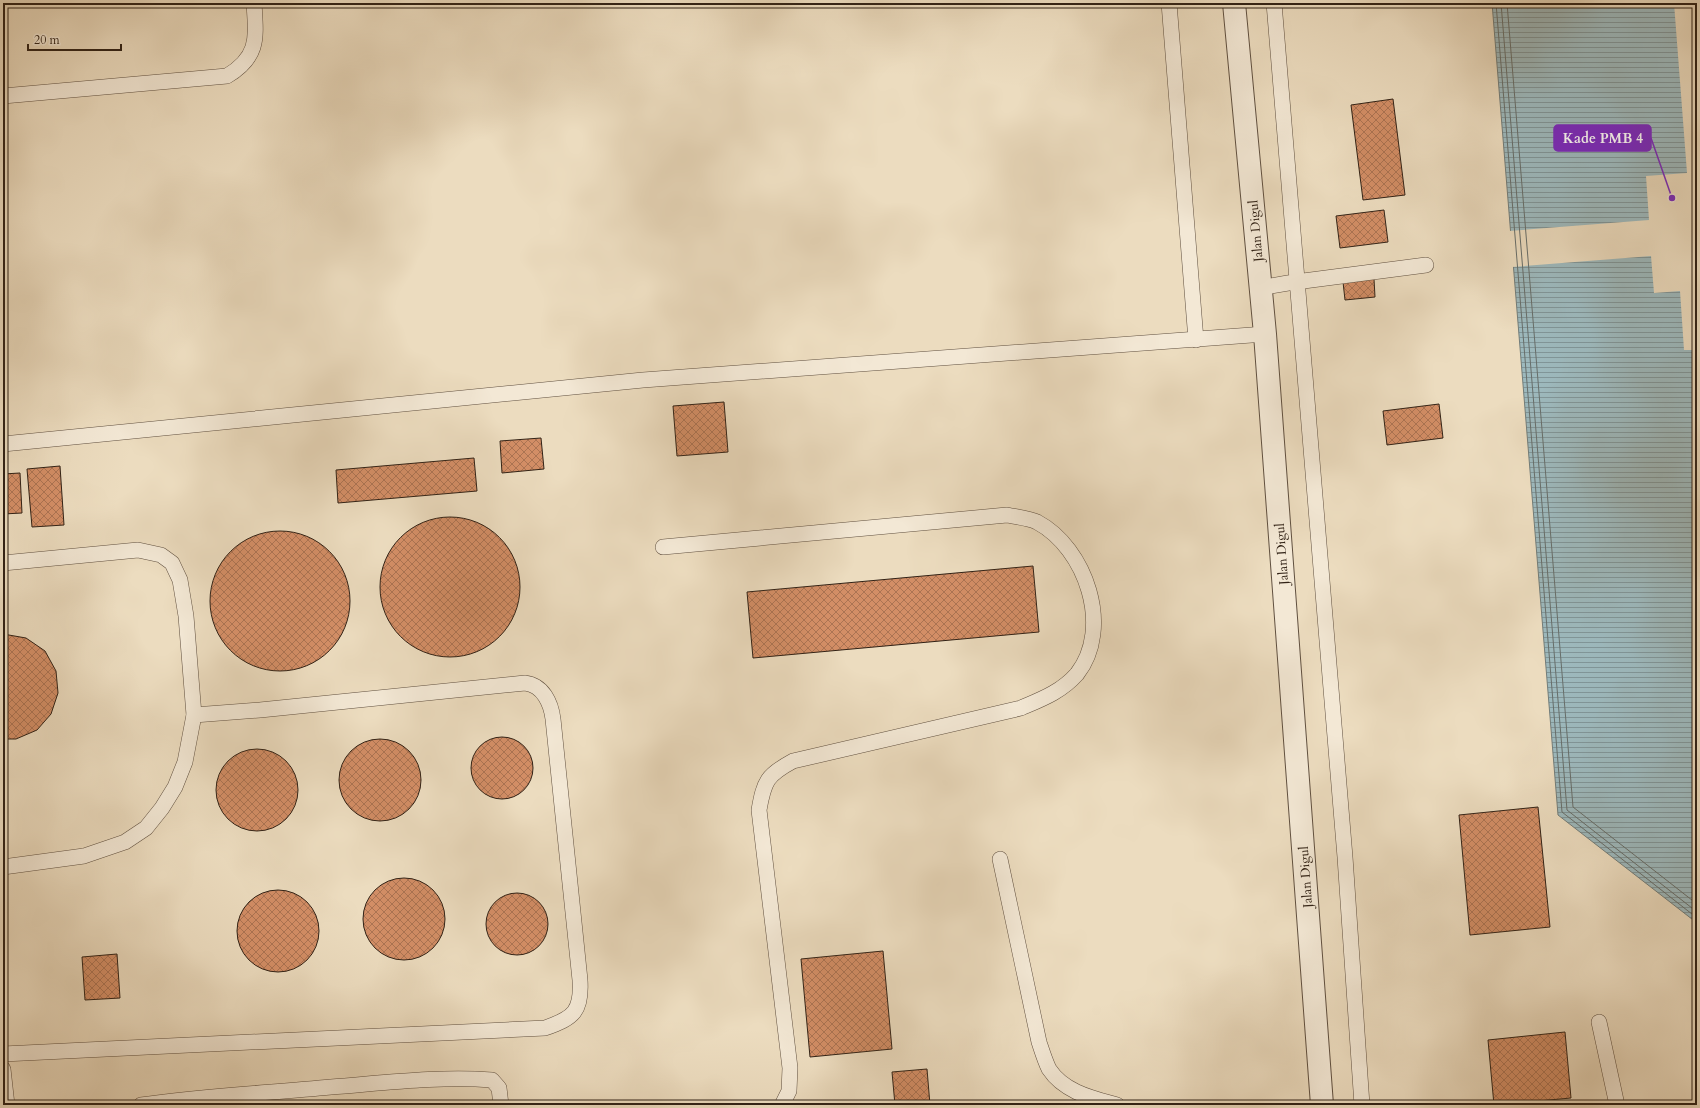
<svg xmlns="http://www.w3.org/2000/svg" width="1700" height="1108" font-family="Cardo,serif">
  <style>
    .water { fill: url(#water-rules); stroke: #727d7a }
    .pier { fill: #ecdcbf }
    .lines { fill: none; stroke-linecap: round; stroke-linejoin: round }
    .shore { stroke: #676e6a; stroke-width: 1 }
    .building { fill: url(#building-cross-hatch); stroke: #312216 }
    .lane-casing { stroke: #605040; stroke-width: 16 }
    .street-casing { stroke: #605040; stroke-width: 24 }
    .lane { stroke: #f3e8d5; stroke-width: 15 }
    .street { stroke: #f3e8d5; stroke-width: 22 }
    .labels { text-anchor: middle; stroke-width: 3; stroke-linejoin: round; paint-order: stroke }
    .street-label { font-size: 13px; fill: #312216; stroke: #f3e8d5 }
    .leader { fill: none; stroke: #7b2cbf; stroke-width: 1.5 }
    .callout-dot { fill: #7b2cbf; stroke: #f3e8d5; stroke-width: 1.5 }
    .callout { fill: #7b2cbf; stroke: #7b2cbf; stroke-width: 1.5 }
    .callout-label { font-size: 14px; text-anchor: middle; font-weight: bold; fill: #fff }
  </style>
  <defs>
    <pattern id="water-rules" width="6" height="5" patternUnits="userSpaceOnUse"><rect width="6" height="5" fill="#9db9bd"/><path d="M0 2.5h6" fill="none" stroke="#819699"/></pattern>
    <pattern id="building-cross-hatch" width="8" height="8" patternUnits="userSpaceOnUse"><rect width="8" height="8" fill="#d38e66"/><path d="M0 0l8 8M0 8l8-8" fill="none" stroke="#ac7453"/></pattern>
  </defs>
  <rect width="100%" height="100%" fill="#ecdcbf"/>
  <filter id="stains"><feTurbulence type="fractalNoise" baseFrequency=".005" numOctaves="4"/><feColorMatrix values="0 0 0 0 .2 0 0 0 0 .09 0 0 0 0 .02 0 0 0 .5 -.17"/></filter>
  <radialGradient id="worn" r=".72"><stop offset=".6" stop-color="#630" stop-opacity="0"/><stop offset="1" stop-color="#630" stop-opacity=".3"/></radialGradient>
  <polygon class="water" points="1492,3 1697,3 1697,923 1558,815"/>
  <polygon class="pier" points="1674,3 1696,3 1697,18 1697,350 1684,350 1680,291 1654,293 1651,256 1512,267 1509,231 1649,220 1646,176 1687,173"/>
  <g class="lines">
    <g class="shore">
      <polyline points="1496,3 1562,812 1697,918"/>
      <polyline points="1501,3 1567,810 1697,912"/>
      <polyline points="1507,3 1573,807 1697,904"/>
    </g>
  </g>
  <g class="building">
    <polygon points="1393,99 1405,195 1363,200 1351,105"/>
    <polygon points="1384,210 1388,242 1340,248 1336,216"/>
    <polygon points="1374,279 1375,297 1345,300 1343,282"/>
    <polygon points="724,402 728,452 677,456 673,406"/>
    <polygon points="1439,404 1443,438 1387,445 1383,411"/>
    <polygon points="541,438 544,469 502,473 500,441"/>
    <polygon points="474,458 477,491 338,503 336,470"/>
    <polygon points="60,466 64,525 32,527 27,469"/>
    <polygon points="20,473 22,513 3,514 3,474"/>
    <circle cx="450" cy="587" r="70"/>
    <circle cx="280" cy="601" r="70"/>
    <polygon points="1033,566 1039,632 753,658 747,592"/>
    <polygon points="3,634 26,638 45,651 56,671 58,693 51,714 37,730 16,739 3,739"/>
    <circle cx="502" cy="768" r="31"/>
    <circle cx="380" cy="780" r="41"/>
    <circle cx="257" cy="790" r="41"/>
    <polygon points="1538,807 1550,927 1470,935 1459,815"/>
    <circle cx="404" cy="919" r="41"/>
    <circle cx="278" cy="931" r="41"/>
    <circle cx="517" cy="924" r="31"/>
    <polygon points="883,951 892,1049 810,1057 801,959"/>
    <polygon points="117,954 120,998 85,1000 82,957"/>
    <polygon points="1565,1032 1571,1098 1494,1105 1488,1040"/>
    <polygon points="927,1069 930,1105 895,1105 892,1072"/>
  </g>
  <g class="lines">
    <g class="lane-casing">
      <g id="lane">
        <polyline points="1169,3 1196,340"/>
        <polyline points="1274,3 1345,857 1362,1105"/>
        <path d="M3,96l224,-20c33,-20 29,-39 27,-73"/>
        <polyline points="1260,288 1288,283 1426,265"/>
        <polyline points="3,444 643,380 1265,334"/>
        <path d="M663,547l344,-32c9,2 22,3 30,7 49,26 76,106 40,152 -16,18 -35,25 -56,34l-228,53c-26,14 -29,20 -34,49l31,258 -1,23 -7,14"/>
        <polyline points="3,563 138,550 161,555 172,563 180,580 186,616 194,715 185,762 175,787 162,808 146,828 125,842 84,856 3,867"/>
        <path d="M1000,859l39,183c3,9 6,19 10,27 15,23 43,29 68,36"/>
        <polyline points="1599,1022 1617,1105"/>
        <path d="M3,1054l542,-26c29,-10 37,-17 35,-48l-27,-261c-2,-16 -10,-34 -28,-36l-265,27 -66,5"/>
        <polyline points="3,1069 7,1105"/>
        <path d="M141,1105c63,-9 126,-12 190,-18 53,-4 108,-11 161,-7l7,8 2,17"/>
      </g>
    </g>
    <g class="street-casing">
      <polyline id="street" points="1234,3 1265,334 1322,1105"/>
    </g>
    <use href="#lane" class="lane"/>
    <use href="#street" class="street"/>
  </g>
  <g class="labels">
    <g class="street-label">
      <text transform="translate(1255 231) rotate(-95)" y="5">Jalan Digul</text>
      <text transform="translate(1281 554) rotate(-94)" y="5">Jalan Digul</text>
      <text transform="translate(1305 877) rotate(-94)" y="5">Jalan Digul</text>
    </g>
  </g>
  <path class="leader" d="M1672 198L1651 138"/>
  <circle class="callout-dot" cx="1672" cy="198" r="4"/>
  <rect class="callout" x="1554" y="125" width="97" height="26" rx="4"/>
  <g class="callout-label">
    <text x="1603" y="143">Kade PMB 4</text>
  </g>
  <rect width="1700" height="1108" fill="none" stroke="#ecdcbf" stroke-width="16"/>
  <rect x="4" y="4" width="1692" height="1100" fill="none" stroke="#312216" stroke-width="2"/>
  <rect x="8" y="8" width="1684" height="1092" fill="none" stroke="#312216"/>
  <path d="M28 44v6h93v-6" fill="none" stroke="#312216" stroke-width="2"/>
  <text x="34" y="44" font-size="12" fill="#312216" stroke="#f3e8d5" stroke-width="3" paint-order="stroke">20 m</text>
  <rect width="100%" height="100%" filter="url(#stains)"/>
  <rect width="100%" height="100%" fill="url(#worn)"/>
</svg>
